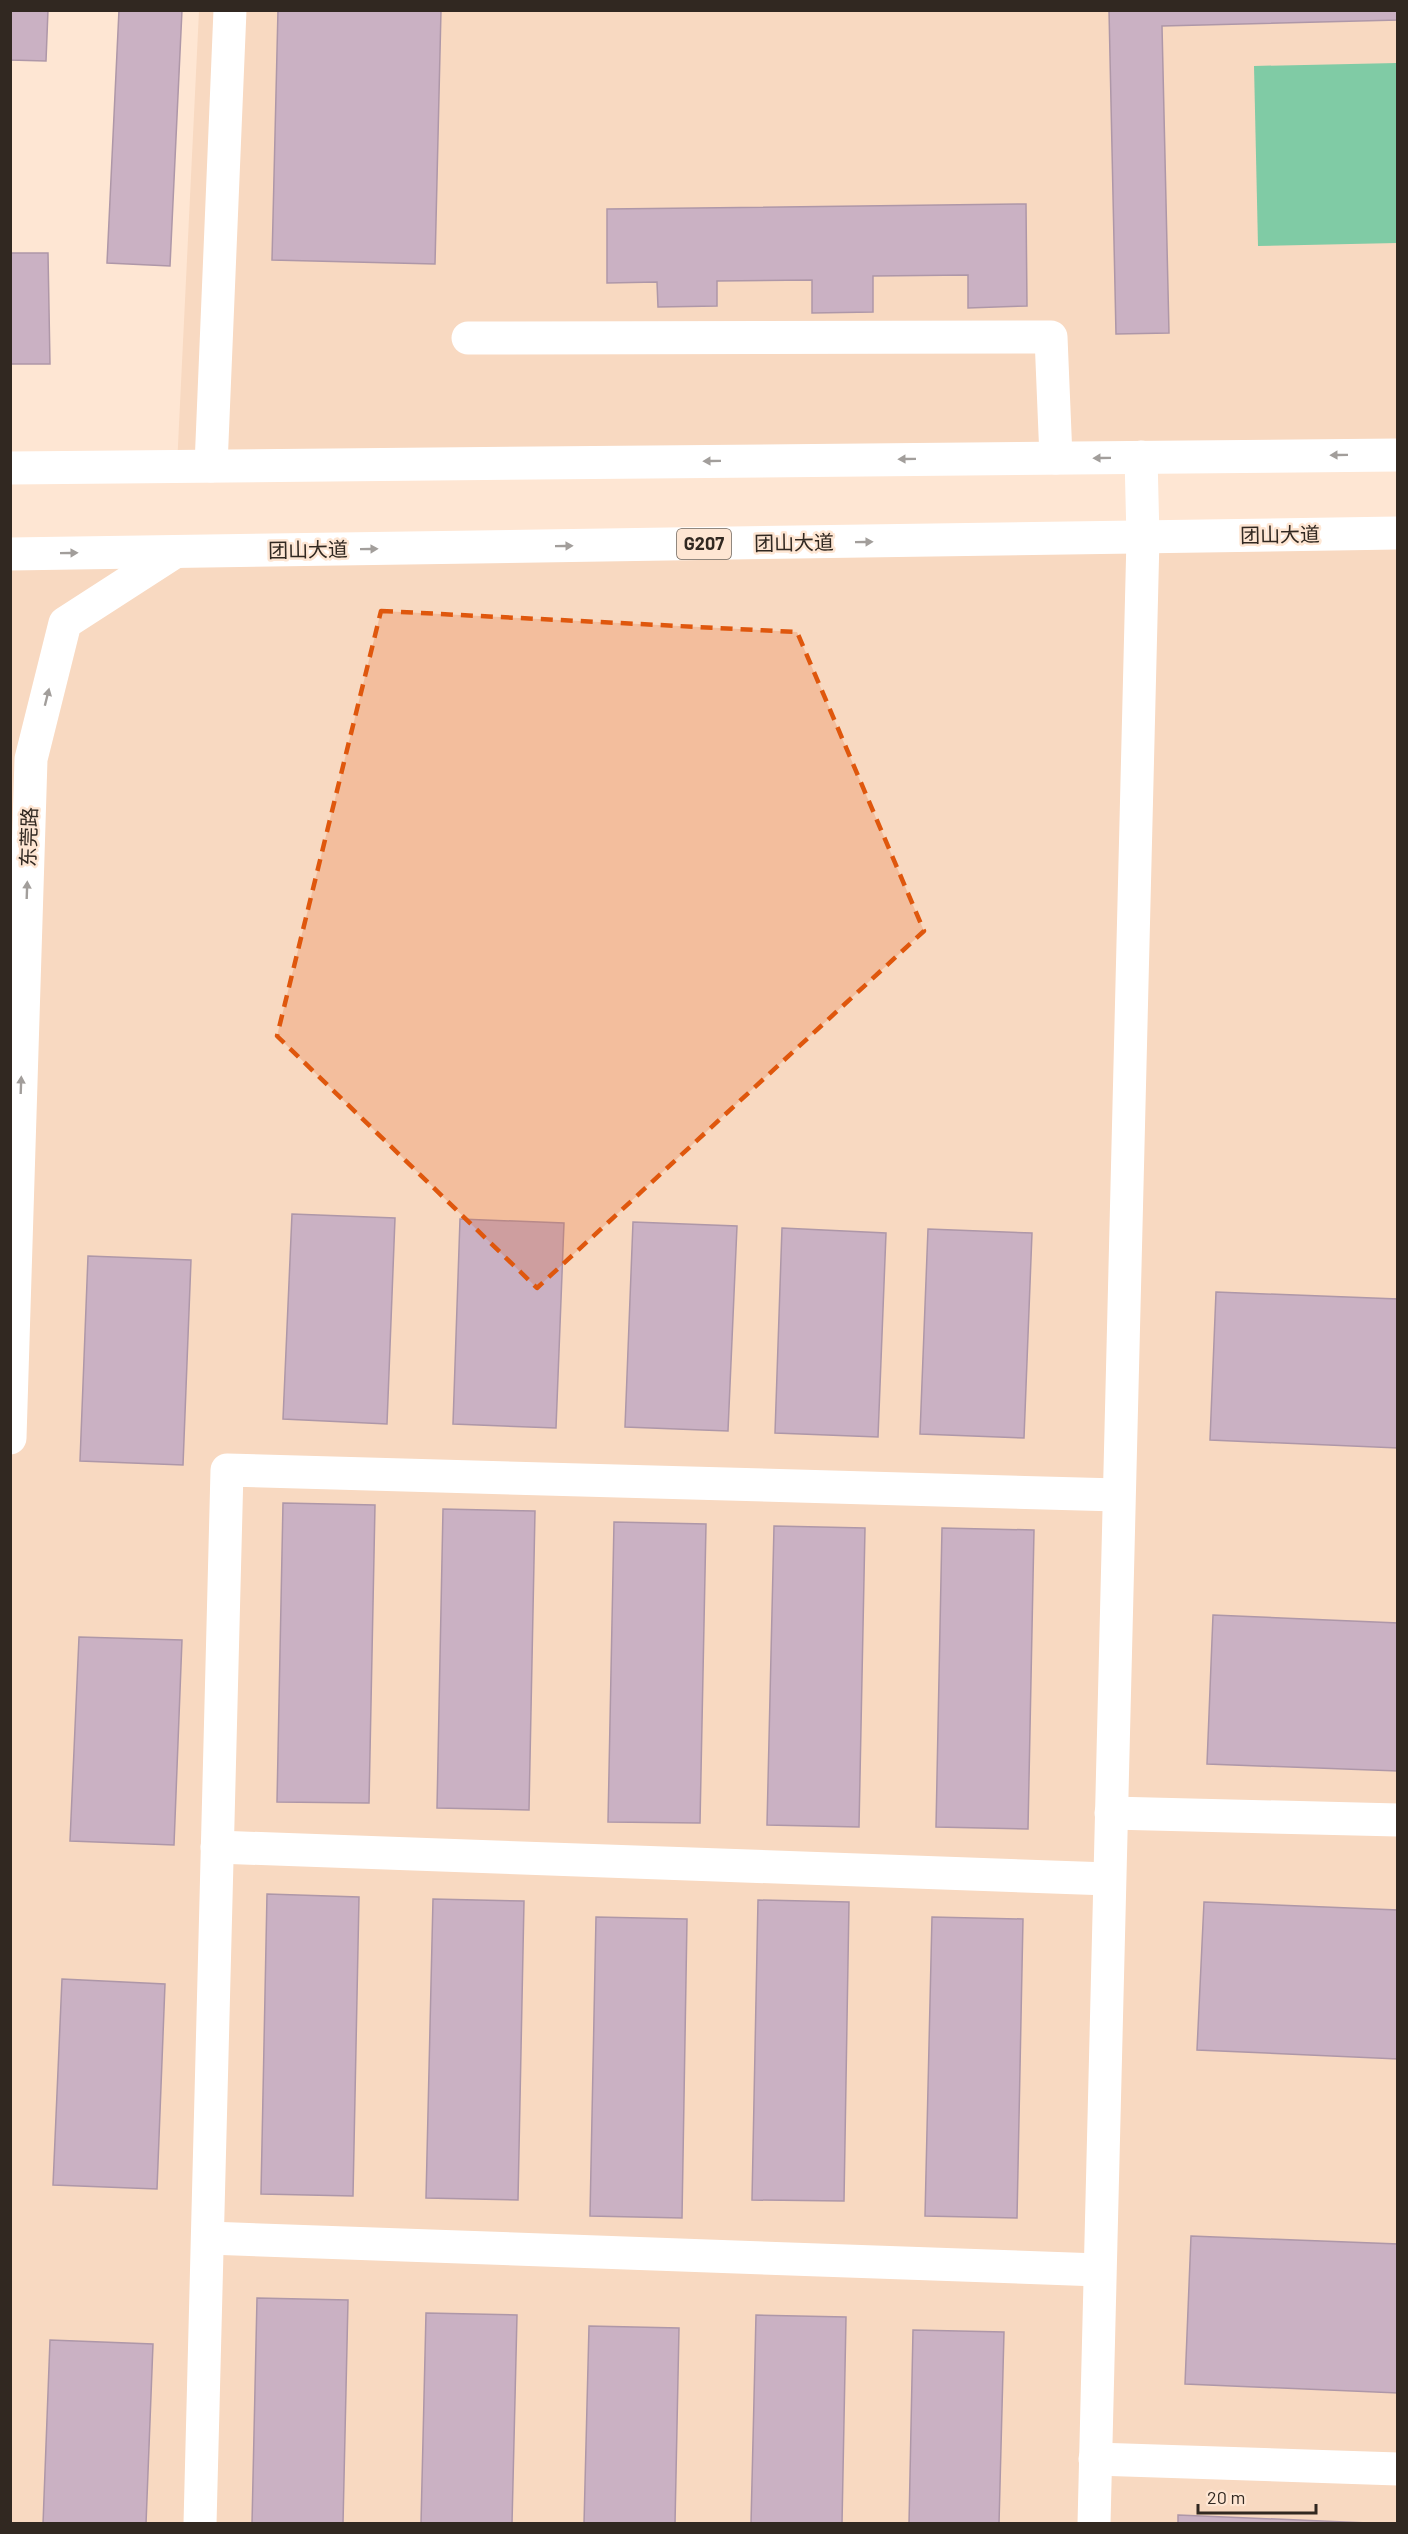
<svg xmlns="http://www.w3.org/2000/svg" width="1408" height="2534" font-family="Barlow,'Noto Sans SC',sans-serif">
  <style>
    .built { fill: #f8d9c1 }
    .green { fill: #80cba5 }
    .building { fill: #cab1c3; stroke: #ae97a8; stroke-width: 1.5 }
    .lines { fill: none; stroke-linecap: round; stroke-linejoin: round }
    .minor { stroke: #fff; stroke-width: 33 }
    .highway { stroke: #fff; stroke-width: 33 }
    .oneway { fill: #a29e9b }
    .marked { fill: #df570d; fill-opacity: 0.2; stroke: #df570d; stroke-width: 4.5; stroke-dasharray: 12 8; stroke-linejoin: round }
    .labels { text-anchor: middle; stroke-width: 5; stroke-linejoin: round; paint-order: stroke }
    .shield { fill: #fee6d3; stroke: #6e6156; stroke-width: 1.5 }
    .shield-label { font-size: 18px; font-weight: bold; fill: #312821 }
    .street-label { font-size: 20px; fill: #312821; stroke: #fee6d3 }
  </style>
  <rect width="100%" height="100%" fill="#fee6d3"/>
  <g class="built">
    <polygon points="199,11 1397,11 1397,455 177,466"/>
    <polygon points="1397,533 1397,2523 11,2523 10,554"/>
  </g>
  <polygon class="green" points="1397,63 1397,243 1258,246 1254,66"/>
  <g class="building">
    <polygon points="10,10 48,10 46,61 10,60"/>
    <polygon points="119,10 182,10 170,266 107,263"/>
    <polygon points="278,10 441,10 435,264 272,260"/>
    <polygon points="1109,10 1398,10 1398,20 1162,26 1169,333 1116,334"/>
    <polygon points="1026,204 1027,306 968,308 968,275 873,276 873,312 812,313 812,280 717,281 717,306 658,307 657,282 607,283 607,209"/>
    <polygon points="10,253 48,253 50,364 10,364"/>
    <polygon points="292,1214 395,1218 387,1424 283,1419"/>
    <polygon points="460,1219 564,1223 556,1428 453,1424"/>
    <polygon points="633,1222 737,1226 728,1431 625,1427"/>
    <polygon points="782,1228 886,1233 878,1437 775,1433"/>
    <polygon points="928,1229 1032,1233 1024,1438 920,1434"/>
    <polygon points="88,1256 191,1260 183,1465 80,1461"/>
    <polygon points="1216,1292 1398,1299 1398,1448 1210,1440"/>
    <polygon points="283,1503 375,1505 369,1803 277,1802"/>
    <polygon points="443,1509 535,1511 529,1810 437,1808"/>
    <polygon points="614,1522 706,1524 700,1823 608,1822"/>
    <polygon points="774,1526 865,1528 859,1827 767,1825"/>
    <polygon points="942,1528 1034,1530 1028,1829 936,1827"/>
    <polygon points="1213,1615 1398,1623 1398,1771 1207,1764"/>
    <polygon points="79,1637 182,1640 174,1845 70,1841"/>
    <polygon points="267,1894 359,1897 353,2196 261,2194"/>
    <polygon points="433,1899 524,1901 518,2200 426,2198"/>
    <polygon points="758,1900 849,1902 844,2201 752,2200"/>
    <polygon points="1204,1902 1398,1910 1398,2059 1197,2050"/>
    <polygon points="596,1917 687,1919 682,2218 590,2216"/>
    <polygon points="932,1917 1023,1919 1017,2218 925,2216"/>
    <polygon points="62,1979 165,1984 157,2189 53,2185"/>
    <polygon points="1191,2236 1398,2244 1398,2393 1185,2384"/>
    <polygon points="257,2298 348,2300 343,2524 252,2524"/>
    <polygon points="426,2313 517,2315 512,2524 421,2524"/>
    <polygon points="756,2315 846,2317 842,2524 751,2524"/>
    <polygon points="589,2326 679,2328 675,2524 584,2524"/>
    <polygon points="913,2330 1004,2332 999,2524 909,2524"/>
    <polygon points="50,2340 153,2344 146,2524 43,2524"/>
    <polygon points="1178,2515 1392,2524 1178,2524"/>
  </g>
  <g class="lines">
    <g class="minor">
      <polyline points="468,338 1051,337 1056,458"/>
      <polyline points="211,466 230,10"/>
      <polyline points="10,1438 31,759 65,623 175,552"/>
      <polyline points="1111,1813 1398,1820"/>
      <polyline points="217,1847 1109,1879"/>
      <polyline points="208,2238 1099,2270"/>
      <polyline points="1095,2459 1398,2469"/>
      <polyline points="200,2524 227,1470 1118,1495"/>
      <polyline points="1094,2524 1143,538 1141,457"/>
    </g>
    <g class="highway">
      <polyline points="10,468 1398,455"/>
      <polyline points="10,554 1398,533"/>
    </g>
  </g>
  <defs><path id="oneway-solid" d="M-6-.8H1V-3.2L6.5 0L1 3.2V.8H-6Z" transform="scale(1.5)"/></defs>
  <g class="oneway">
    <use href="#oneway-solid" transform="translate(1339 455) rotate(179)"/>
    <use href="#oneway-solid" transform="translate(1102 458) rotate(179)"/>
    <use href="#oneway-solid" transform="translate(907 459) rotate(179)"/>
    <use href="#oneway-solid" transform="translate(712 461) rotate(179)"/>
    <use href="#oneway-solid" transform="translate(864 542) rotate(-1)"/>
    <use href="#oneway-solid" transform="translate(564 546) rotate(-1)"/>
    <use href="#oneway-solid" transform="translate(369 549) rotate(-1)"/>
    <use href="#oneway-solid" transform="translate(69 553) rotate(-1)"/>
    <use href="#oneway-solid" transform="translate(47 697) rotate(-76)"/>
    <use href="#oneway-solid" transform="translate(27 890) rotate(-88)"/>
    <use href="#oneway-solid" transform="translate(21 1085) rotate(-88)"/>
  </g>
  <path class="marked" d="M381,611l416,21 127,299 -387,357 -260,-252z"/>
  <g class="labels">
    <rect class="shield" x="677" y="529" width="54" height="30" rx="4.5"/>
    <g class="shield-label">
      <text x="704" y="550">G207</text>
    </g>
    <g class="street-label">
      <text transform="translate(1280 535) rotate(-1)" y="7">团山大道</text>
      <text transform="translate(794 543) rotate(-1)" y="7">团山大道</text>
      <text transform="translate(308 550) rotate(-1)" y="7">团山大道</text>
      <text transform="translate(29 837) rotate(-88)" y="7">东莞路</text>
    </g>
  </g>
  <rect width="1408" height="2534" fill="none" stroke="#312821" stroke-width="24"/>
  <path d="M1198 2504v9h118v-9" fill="none" stroke="#312821" stroke-width="3"/>
  <text x="1207" y="2504" font-size="18" fill="#312821" stroke="#fee6d3" stroke-width="4.5" paint-order="stroke">20 m</text>
</svg>
